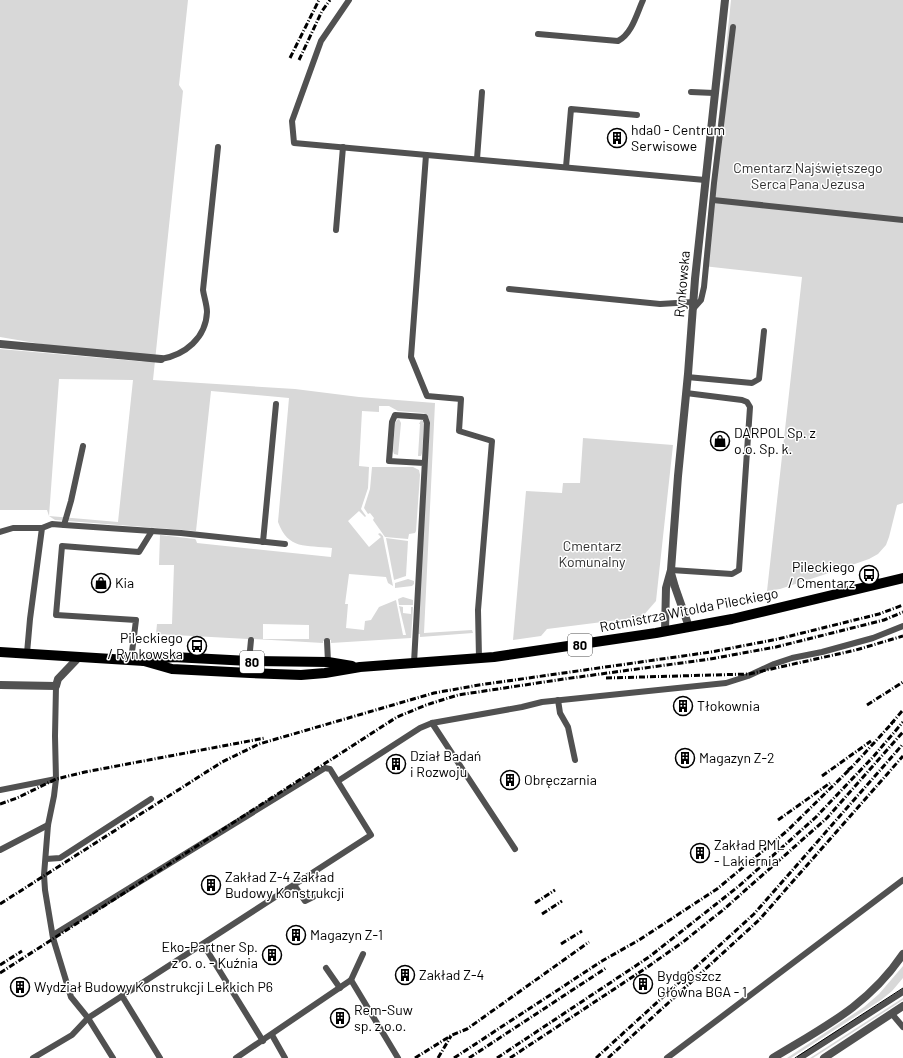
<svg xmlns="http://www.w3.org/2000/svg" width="903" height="1058" font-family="Barlow,sans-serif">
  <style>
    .green { fill: #d8d8d8; fill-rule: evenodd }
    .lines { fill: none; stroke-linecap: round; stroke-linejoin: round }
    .service { stroke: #515151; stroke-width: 6 }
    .minor { stroke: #515151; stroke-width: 8 }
    .tertiary { stroke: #515151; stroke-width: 8 }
    .primary { stroke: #000; stroke-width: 10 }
    .tram { stroke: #000; stroke-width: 1 }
    .rail { stroke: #000; stroke-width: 3; stroke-dasharray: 6 2 1 2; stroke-linecap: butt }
    .labels { text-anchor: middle; stroke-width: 3; stroke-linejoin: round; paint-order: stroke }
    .shield { fill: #fff; stroke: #4c4c4c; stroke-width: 1 }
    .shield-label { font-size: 13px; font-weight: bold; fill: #000 }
    .poi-label { font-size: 14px; fill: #000; stroke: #fff; text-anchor: start }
    .park-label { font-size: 14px; fill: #2f2f2f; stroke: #fff }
    .street-label { font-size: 14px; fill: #000; stroke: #fff }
  </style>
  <rect width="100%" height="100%" fill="#fff"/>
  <g class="green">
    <path d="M0,0h188l-9,85 4,6 -30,289 142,9 64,8 76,6 -11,230 48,-3 1,3 -53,4v-3h-2l6,-135 6,-76 -1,-5 -5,-5 -26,-2 -9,-5h-10v6l-17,-1 -3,55 10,1 -1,21 -7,21 5,7 -1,1 -6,-6 -11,10 21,26 12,-10 -3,-3 2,-1 3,3 10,50 -5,-3 -2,-6 -37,-3 -4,30h3l-2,24 18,2 1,-9 6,-1 8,-13 17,-7 7,35h3l-7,-29 4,1v6l8,1v-7h2l-2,31 -80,5v-3l-8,1v2l-69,-4 -1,-1h-5v1l-92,-5 1,-10h15l2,-59h-15l1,-30 35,4 1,1 1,3 134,14 1,-9c-26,-3 -44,2 -54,-26l11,-124 -78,-7 -15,140 -141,-11 -6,-4 -2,-6h-47v-161l147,13 -147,-25zM59,379l74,1 -15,142 -69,-6zM263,624l46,1v14h-46z"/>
    <polygon points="731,0 903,0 903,503 897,505 889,537 886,545 878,554 869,559 829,573 780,589 767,591 802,277 703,266"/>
    <polygon points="399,419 401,423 398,455 394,454 393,451 395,423 397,420"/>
    <polygon points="421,420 423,421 424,424 422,453 421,456 418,456 420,424 419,424"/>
    <polygon points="583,438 673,445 656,601 642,617 547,629 541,636 513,640 526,491 562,493 563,483 580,483"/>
    <polygon points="372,467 413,467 419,470 420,475 416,531 415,533 409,534 408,539 385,537 373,520 374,518 370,513 368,514 364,508 370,489"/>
    <polygon points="386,538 408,541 406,576 394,580"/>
    <polygon points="408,579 414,581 414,584 412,586 395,588 395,583"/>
    <polygon points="403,597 413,600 413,605 399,605 398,599"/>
    <polygon points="903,966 903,978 892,991 881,1000 791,1058 787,1058 864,1007 879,994"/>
    <polygon points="903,998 903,1000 813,1058 810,1058"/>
  </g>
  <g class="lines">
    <g class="service">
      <polyline points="349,0 321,41 292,121 294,143 705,180"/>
      <path d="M538,34l80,7c14,-7 19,-28 25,-41"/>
      <polyline points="691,92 714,93"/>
      <polyline points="426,155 411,357 427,396 461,399 459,431 492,441 478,610 479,658"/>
      <polyline points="477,159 482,92"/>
      <polyline points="566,167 571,109 637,115"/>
      <polyline points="713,200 903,220"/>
      <polyline points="336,230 343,147"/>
      <polyline points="509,289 660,304 693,302"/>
      <polyline points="693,309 701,300 704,287 714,183 733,27"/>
      <path d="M161,359c24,-4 45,-21 46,-47 0,-7 -3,-15 -4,-22l15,-143"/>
      <polyline points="687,377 752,383 759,379 764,331"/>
      <polyline points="64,525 71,501 83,446"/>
      <polyline points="0,532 13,528 42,528"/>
      <polyline points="263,542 276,404"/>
      <polyline points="671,570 732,574 739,570 750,407 747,402 742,400 686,393"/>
      <polyline points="327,641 328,662"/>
      <polyline points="27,653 30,619 42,528 52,524 64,525 181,533 285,544"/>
      <polyline points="131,660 136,620 56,615 62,546 139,552 152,531"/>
      <polyline points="249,661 251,640"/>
      <polyline points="414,663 427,423 425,417 395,415 392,422 389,461 424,463"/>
      <polyline points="558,700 560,713 568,727 575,760"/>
      <polyline points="432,723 515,849"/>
      <polyline points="56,779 54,796 48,825 44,875 45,890 53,938 71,997 88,1018 113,1058"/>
      <polyline points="338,781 420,728 432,723 522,707 542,702 726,683 748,676 774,664 792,658 822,652 873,638 903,626"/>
      <polyline points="0,790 56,779 55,736 56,686"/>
      <polyline points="0,850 48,825"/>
      <polyline points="46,859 60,858 151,799"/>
      <polyline points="294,885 305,901 313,897"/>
      <polyline points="203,944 263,1041"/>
      <polyline points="326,968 340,988"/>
      <polyline points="351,980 363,954"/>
      <polyline points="122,996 160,1058"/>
      <polyline points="892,1014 903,1027"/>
      <polyline points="272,1035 285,1058"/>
      <polyline points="33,1058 72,1035 88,1018 371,835 330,769 325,768 53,935"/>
      <polyline points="236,1058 351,980 398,1058"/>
      <polyline points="667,1058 903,880"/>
      <polyline points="800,1058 903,992"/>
    </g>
    <g class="minor">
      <polyline points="0,344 161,359"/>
      <polyline points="671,573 675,587 689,627"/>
      <polyline points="665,631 666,588 671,570 678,476 688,374 695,279 725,0"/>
      <polyline points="0,685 56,686 58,679 79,657"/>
      <polyline points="824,1058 903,1006"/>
    </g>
    <path class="tertiary" d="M773,1058c51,-31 96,-53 130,-104"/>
    <g class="primary">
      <polyline points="0,652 144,661 173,657 249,661 328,662 352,666"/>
      <polyline points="144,661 172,669 250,673 301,675 325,673 360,667 494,657 656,633 732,619 903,578"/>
    </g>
    <polyline class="tram" points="795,1058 903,988"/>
    <g class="rail">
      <polyline points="290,58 319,0"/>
      <polyline points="299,60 322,11 330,0"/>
      <polyline points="606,678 749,674 856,650 903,636"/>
      <polyline points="867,705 903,682"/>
      <polyline points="891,724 903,710"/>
      <polyline points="848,770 852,767 894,721"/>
      <polyline points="822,776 871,741"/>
      <polyline points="0,804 17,798 56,779 85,772 265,738"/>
      <polyline points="778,820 830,783"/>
      <polyline points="535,903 555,890"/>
      <polyline points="0,904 222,762 259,744 434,693 479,685 711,652 778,639 879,614 903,605"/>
      <polyline points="542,914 562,901"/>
      <polyline points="561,944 582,931"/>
      <polyline points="0,965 22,951"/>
      <polyline points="0,973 397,717 426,705 458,695 564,679 710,659 776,647 884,620 903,612"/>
      <polyline points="415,1058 452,1035 467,1029 589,942"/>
      <polyline points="438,1058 451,1036"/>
      <polyline points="454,1058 602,961 639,940 717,889 787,831 852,767"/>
      <polyline points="469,1058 606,968"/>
      <polyline points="497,1058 649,957 739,886 816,817 873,757 903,722"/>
      <polyline points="510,1058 646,968 683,942 723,910 827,818 903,732"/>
      <polyline points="596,1058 754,914 903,744"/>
      <polyline points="608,1058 759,920 903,756"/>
    </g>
  </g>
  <defs>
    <g id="building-ring" transform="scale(1)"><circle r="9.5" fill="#fff" stroke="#000" stroke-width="1.5"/><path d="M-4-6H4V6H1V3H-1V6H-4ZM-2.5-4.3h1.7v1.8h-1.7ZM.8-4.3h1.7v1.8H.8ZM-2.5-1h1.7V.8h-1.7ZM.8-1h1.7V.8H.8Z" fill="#000"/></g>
    <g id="shop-ring" transform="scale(1)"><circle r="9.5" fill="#fff" stroke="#000" stroke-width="1.5"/><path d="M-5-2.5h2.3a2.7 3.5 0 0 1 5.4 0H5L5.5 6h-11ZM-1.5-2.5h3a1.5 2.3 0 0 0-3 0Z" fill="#000"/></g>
    <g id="bus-ring" transform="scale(1)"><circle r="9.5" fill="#fff" stroke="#000" stroke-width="1.5"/><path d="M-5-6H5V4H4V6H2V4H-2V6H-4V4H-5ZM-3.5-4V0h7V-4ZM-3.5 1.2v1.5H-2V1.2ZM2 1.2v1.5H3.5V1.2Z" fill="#000"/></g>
  </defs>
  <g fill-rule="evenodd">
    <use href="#building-ring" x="617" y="138"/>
    <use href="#shop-ring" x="720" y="441"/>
    <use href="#bus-ring" x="869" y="575"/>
    <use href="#shop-ring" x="101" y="583"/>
    <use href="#bus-ring" x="197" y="646"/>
    <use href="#building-ring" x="683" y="706"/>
    <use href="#building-ring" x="685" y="758"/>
    <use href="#building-ring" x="396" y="764"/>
    <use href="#building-ring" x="510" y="780"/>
    <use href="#building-ring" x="700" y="853"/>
    <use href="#building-ring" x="211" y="885"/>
    <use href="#building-ring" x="296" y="935"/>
    <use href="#building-ring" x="272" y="955"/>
    <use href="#building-ring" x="405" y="975"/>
    <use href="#building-ring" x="643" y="984"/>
    <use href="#building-ring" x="20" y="987"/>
    <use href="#building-ring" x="340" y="1018"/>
  </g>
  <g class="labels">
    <g class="shield">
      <rect x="568" y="634" width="24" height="22" rx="3"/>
      <rect x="240" y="651" width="24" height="22" rx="3"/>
    </g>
    <g class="shield-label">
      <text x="580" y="650">80</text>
      <text x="252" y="667">80</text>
    </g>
    <g class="poi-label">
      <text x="631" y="135">hda0 - Centrum<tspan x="631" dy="16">Serwisowe</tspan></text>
      <text x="734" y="438">DARPOL Sp. z<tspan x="734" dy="16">o.o. Sp. k.</tspan></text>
      <text x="855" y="572" text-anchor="end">Pileckiego<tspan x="855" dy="16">/ Cmentarz</tspan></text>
      <text x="115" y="588">Kia</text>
      <text x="183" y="643" text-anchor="end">Pileckiego<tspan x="183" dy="16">/ Rynkowska</tspan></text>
      <text x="697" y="711">Tłokownia</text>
      <text x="410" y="761">Dział Badań<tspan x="410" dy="16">i Rozwoju</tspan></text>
      <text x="699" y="763">Magazyn Z-2</text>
      <text x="524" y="785">Obręczarnia</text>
      <text x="714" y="850">Zakład PML<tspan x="714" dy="16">- Lakiernia</tspan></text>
      <text x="225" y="882">Zakład Z-4 Zakład<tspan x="225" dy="16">Budowy Konstrukcji</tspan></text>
      <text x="310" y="940">Magazyn Z-1</text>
      <text x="258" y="952" text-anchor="end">Eko-Partner Sp.<tspan x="258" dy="16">z o. o. - Kuźnia</tspan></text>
      <text x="419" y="980">Zakład Z-4</text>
      <text x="657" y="981">Bydgoszcz<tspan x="657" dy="16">Główna BGA - 1</tspan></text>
      <text x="34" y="992">Wydział Budowy Konstrukcji Lekkich P6</text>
      <text x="354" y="1015">Rem-Suw<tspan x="354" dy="16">sp. z o.o.</tspan></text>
    </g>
    <g class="park-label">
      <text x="808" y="173">Cmentarz Najświętszego<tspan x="808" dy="16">Serca Pana Jezusa</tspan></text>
      <text x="592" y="551">Cmentarz<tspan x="592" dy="16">Komunalny</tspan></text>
    </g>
    <g class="street-label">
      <text transform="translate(682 284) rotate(-85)" y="5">Rynkowska</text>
      <text transform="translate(689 610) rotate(-11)" y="5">Rotmistrza Witolda Pileckiego</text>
    </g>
  </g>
</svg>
